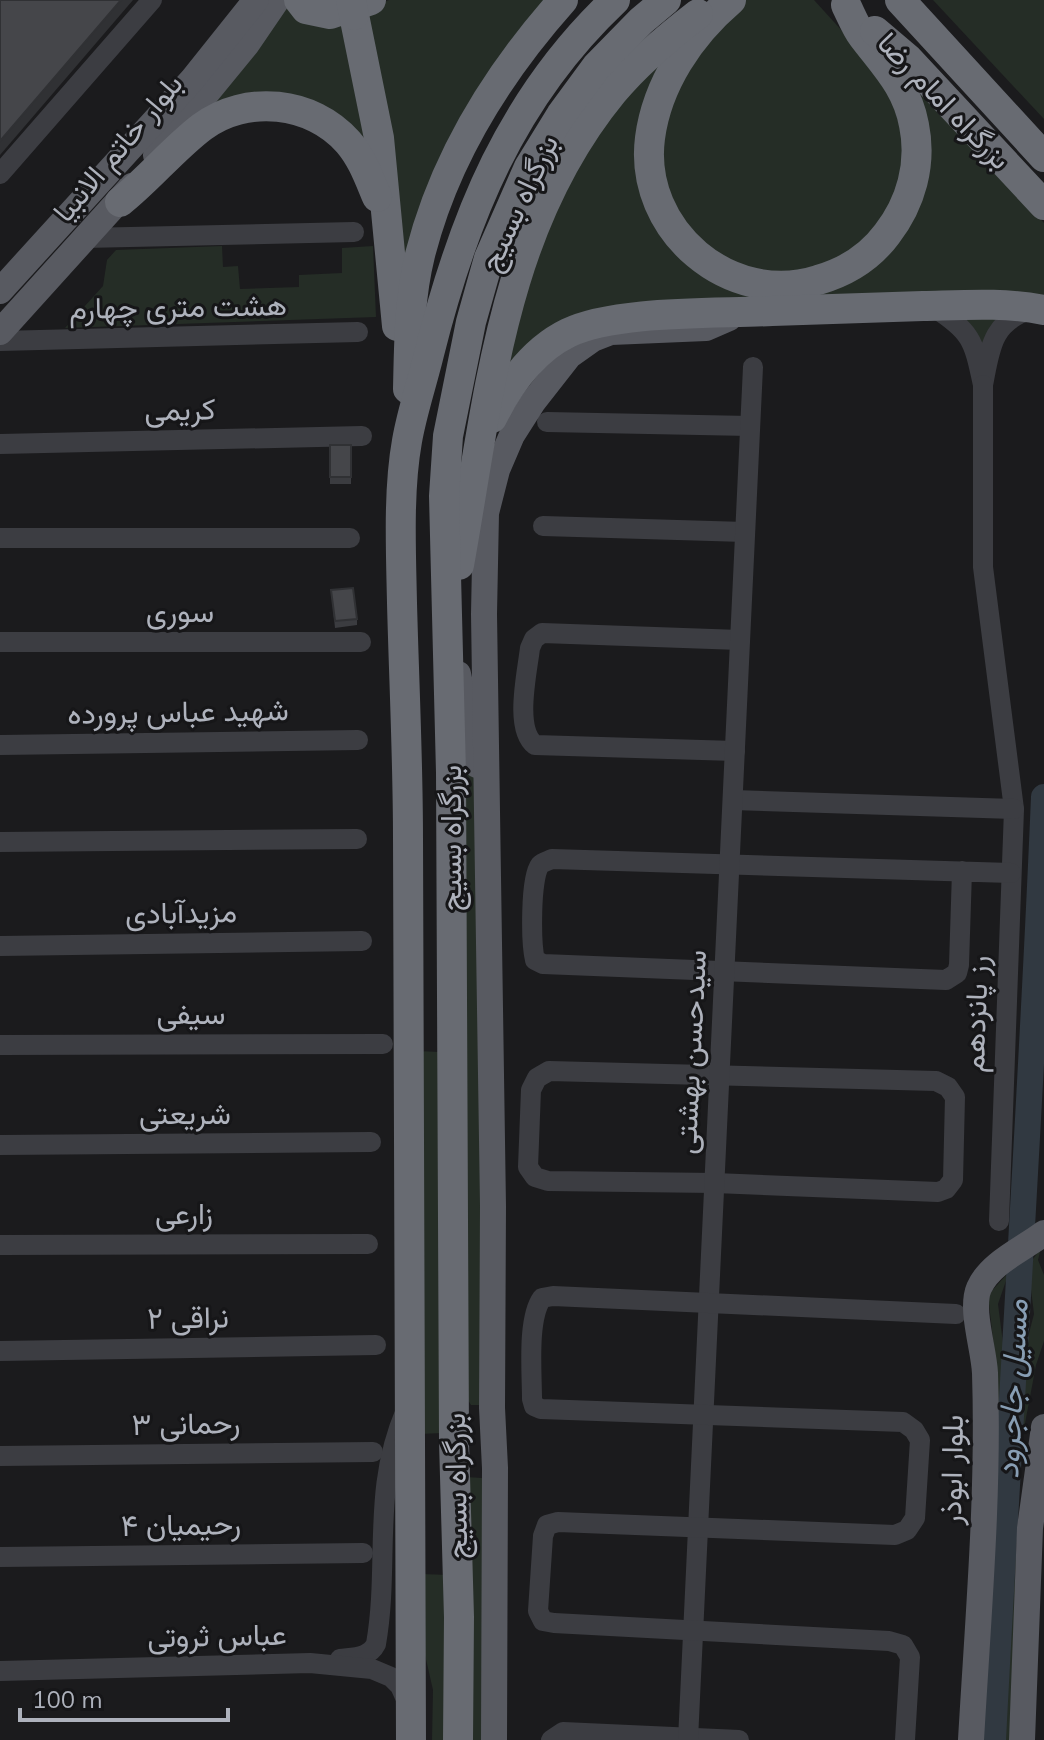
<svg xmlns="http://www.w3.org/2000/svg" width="1044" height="1740" font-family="Mulish,Vazirmatn,sans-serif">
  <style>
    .green { fill: #252d26 }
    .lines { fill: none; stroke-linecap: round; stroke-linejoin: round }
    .river { stroke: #313941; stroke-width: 26 }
    .minor { stroke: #3c3d42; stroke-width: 20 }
    .major { stroke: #585a61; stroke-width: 26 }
    .highway { stroke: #686b72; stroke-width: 30 }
    .highway-bridge { stroke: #686b72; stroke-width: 30 }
    .wall { fill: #3b3c40 }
    .shaded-wall { fill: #303134 }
    .building { fill: #45464a; stroke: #303134; stroke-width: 2 }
    .labels { text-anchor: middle; stroke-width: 6; stroke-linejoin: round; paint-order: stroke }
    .street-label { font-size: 30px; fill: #aeb2bc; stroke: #161618 }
    .water-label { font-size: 32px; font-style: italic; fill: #889eb4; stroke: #161618 }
  </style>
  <rect width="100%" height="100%" fill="#1b1b1d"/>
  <g class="green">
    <path d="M285,0c27,31 25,29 63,14l28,162 -34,-50 -136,-23z"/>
    <polygon points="389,0 549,0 407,287 359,11"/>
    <polygon points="741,0 814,0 885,78 910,160 883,230 808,276 735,271 668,207 659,124 715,24"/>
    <polygon points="933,0 1044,0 1044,119"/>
    <polygon points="697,22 663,74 661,223 793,293 914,202 892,59 1044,223 1044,302 793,303 518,363 502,360 509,323 585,141"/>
    <polygon points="222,246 223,267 238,266 240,289 299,287 299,275 342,273 342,248 373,246 376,317 65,328 103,286 107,260 116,250"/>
    <polygon points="1003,317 983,361 958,318"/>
    <polygon points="461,710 474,777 486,1405 471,1405 464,1394"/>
    <polygon points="417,1051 440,1052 443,1433 419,1434"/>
    <polygon points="1041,1248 1038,1260 1044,1275 1044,1341 1036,1365 1023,1434 1017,1515 1011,1740 983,1740 996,1366 988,1295 1009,1272 998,1304 1004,1351 999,1419 1012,1484 1021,1364 1034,1314 1029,1273 1033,1259"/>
    <polygon points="466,1477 482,1478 488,1740 469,1740"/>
    <polygon points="422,1574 448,1575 449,1740 432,1740 433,1690 423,1646"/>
  </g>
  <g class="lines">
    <path class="river" d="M993,1740c16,-314 38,-628 51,-943"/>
    <g class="minor">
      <polyline points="0,174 152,0"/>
      <polyline points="84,238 354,232"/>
      <path d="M932,306c40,27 41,32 51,79 7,-35 8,-63 47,-75"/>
      <polyline points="0,341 358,332"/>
      <polyline points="983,385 983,567 1014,809 999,1221"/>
      <polyline points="547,422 750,426"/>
      <polyline points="0,444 362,436"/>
      <polyline points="543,526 745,532"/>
      <polyline points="0,538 350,538"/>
      <polyline points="0,642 361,642"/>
      <polyline points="0,745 358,740"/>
      <path d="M735,751l-200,-6c-21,-16 -8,-71 -5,-97l4,-9 8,-6 198,7"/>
      <polyline points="733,800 1014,809"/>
      <polyline points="0,842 357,839"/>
      <path d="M962,871l-3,94 -2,8 -11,7 -403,-16 -8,-4c-4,-16 -5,-82 5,-95 3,-3 8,-4 12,-6l459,14"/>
      <polyline points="0,946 362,941"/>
      <polyline points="0,1045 383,1044"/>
      <polygon points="549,1071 936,1081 948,1087 955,1097 953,1180 946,1189 938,1192 715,1183 548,1181 535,1177 528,1167 531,1090 537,1078"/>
      <polyline points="0,1145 371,1142"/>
      <polyline points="0,1245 368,1244"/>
      <polyline points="0,1351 376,1345"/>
      <polyline points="0,1456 373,1452"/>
      <polyline points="0,1557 363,1553"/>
      <path d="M340,1659c14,-2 29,-1 36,-15 14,-81 -5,-153 30,-234"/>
      <polyline points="0,1671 310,1663 372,1669 391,1677 400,1686 409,1706"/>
      <polyline points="551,1740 563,1732 739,1740"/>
      <polyline points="688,1740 753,367"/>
      <path d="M905,1740l5,-83 -7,-12 -14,-4 -335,-18 -11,-2 -5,-10 5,-75 4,-11 11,-3 337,13 12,-5 8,-12 5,-78 -6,-10 -11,-8 -362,-13 -7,-3 -2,-7c0,-27 -5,-80 10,-101l11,-2 403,18"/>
    </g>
    <g class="major">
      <polyline points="156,155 247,44 277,0"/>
      <polyline points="0,291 192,80 256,0"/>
      <polyline points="0,332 132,186"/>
      <polyline points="458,674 477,765"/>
      <polyline points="494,1740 495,1468 492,1408 493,1206 484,614 486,513 497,470 512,435 533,402 569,356 593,339 611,332 706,328 729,318"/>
      <path d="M971,1740c7,-122 18,-245 14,-367 -1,-24 -15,-64 -6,-85 11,-25 44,-39 65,-55"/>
      <polyline points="1022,1740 1030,1528 1044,1427"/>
    </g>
    <g class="highway">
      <polyline points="299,0 306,9 330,14 371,0"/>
      <path d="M731,0c-41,35 -74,84 -81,138 -12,93 81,170 168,142 28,-8 52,-23 69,-46 24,-31 35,-70 27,-109 -7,-38 -29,-59 -51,-88 -7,-9 -12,-22 -17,-32"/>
      <polyline points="900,0 1044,157"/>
      <polyline points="354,15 379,138 397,326"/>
      <polyline points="875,31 908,59 1044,205"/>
      <path d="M120,202c29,-23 53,-53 82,-75 44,-33 110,-26 146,15 14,16 21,36 29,55"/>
      <path d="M408,389c1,-44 1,-90 12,-134 24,-95 78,-182 143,-255"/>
      <path d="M492,418c17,-34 41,-68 76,-85 48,-23 148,-19 204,-22 50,-2 101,-3 151,-5 41,-1 81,-4 121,4"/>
      <path d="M459,565c30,-166 42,-337 154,-473 25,-30 55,-55 85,-78"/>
      <path d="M411,1740c-1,-301 0,-602 -3,-902 0,-78 -4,-157 -6,-235 -1,-51 -4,-112 5,-162 5,-29 15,-58 22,-87 34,-136 82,-256 186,-354"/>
      <polyline points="458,1740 459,1617 454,1441 451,773 444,496 448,436 471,322 489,258 529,167 561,115 597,66 641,21 666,0"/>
    </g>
    <polyline class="highway-bridge" points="351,0 354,15"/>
  </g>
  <g class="wall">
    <rect x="330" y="445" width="21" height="39"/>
    <polygon points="331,590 357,619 357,625 335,628"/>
  </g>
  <polygon class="shaded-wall" points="121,0 133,0 0,155 0,141"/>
  <g class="building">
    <polygon points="0,0 121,0 0,141"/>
    <rect x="330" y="445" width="21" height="32"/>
    <polygon points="353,588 357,619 335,621 331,590"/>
  </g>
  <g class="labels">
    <g class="street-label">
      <text transform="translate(944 101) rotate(46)" y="10">بزرگراه امام رضا</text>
      <text transform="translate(118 148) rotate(-50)" y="10">بلوار خاتم الانبیا</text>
      <text transform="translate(519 203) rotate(-65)" y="10">بزرگراه بسیج</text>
      <text transform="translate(178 307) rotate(-1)" y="10">هشت متری چهارم</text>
      <text transform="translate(180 410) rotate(-1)" y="10">کریمی</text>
      <text x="180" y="622">سوری</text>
      <text transform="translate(178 712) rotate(-1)" y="10">شهید عباس پرورده</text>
      <text transform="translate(451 838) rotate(-90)" y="10">بزرگراه بسیج</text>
      <text transform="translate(181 913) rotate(-1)" y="10">مزیدآبادی</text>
      <text x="191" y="1024">سیفی</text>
      <text transform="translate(976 1014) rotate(-88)" y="10">رز پانزدهم</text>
      <text transform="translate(691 1052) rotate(-87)" y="10">سیدحسن بهشتی</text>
      <text x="185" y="1124">شریعتی</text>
      <text x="184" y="1224">زارعی</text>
      <text transform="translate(188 1318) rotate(-1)" y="10">نراقی ۲</text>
      <text transform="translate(186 1424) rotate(-1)" y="10">رحمانی ۳</text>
      <text transform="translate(952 1470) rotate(-89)" y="10">بلوار ابوذر</text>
      <text transform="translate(456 1486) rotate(-91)" y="10">بزرگراه بسیج</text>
      <text transform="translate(181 1525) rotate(-1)" y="10">رحیمیان ۴</text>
      <text transform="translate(217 1636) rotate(-1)" y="10">عباس ثروتی</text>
    </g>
    <g class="water-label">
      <text transform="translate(1012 1389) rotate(-87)" y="11">مسیل جاجرود</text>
    </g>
  </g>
  <path d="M20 1708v12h208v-12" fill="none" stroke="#aeb2bc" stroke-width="4"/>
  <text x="32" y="1708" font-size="24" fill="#aeb2bc" stroke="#161618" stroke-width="6" paint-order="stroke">100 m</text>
</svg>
